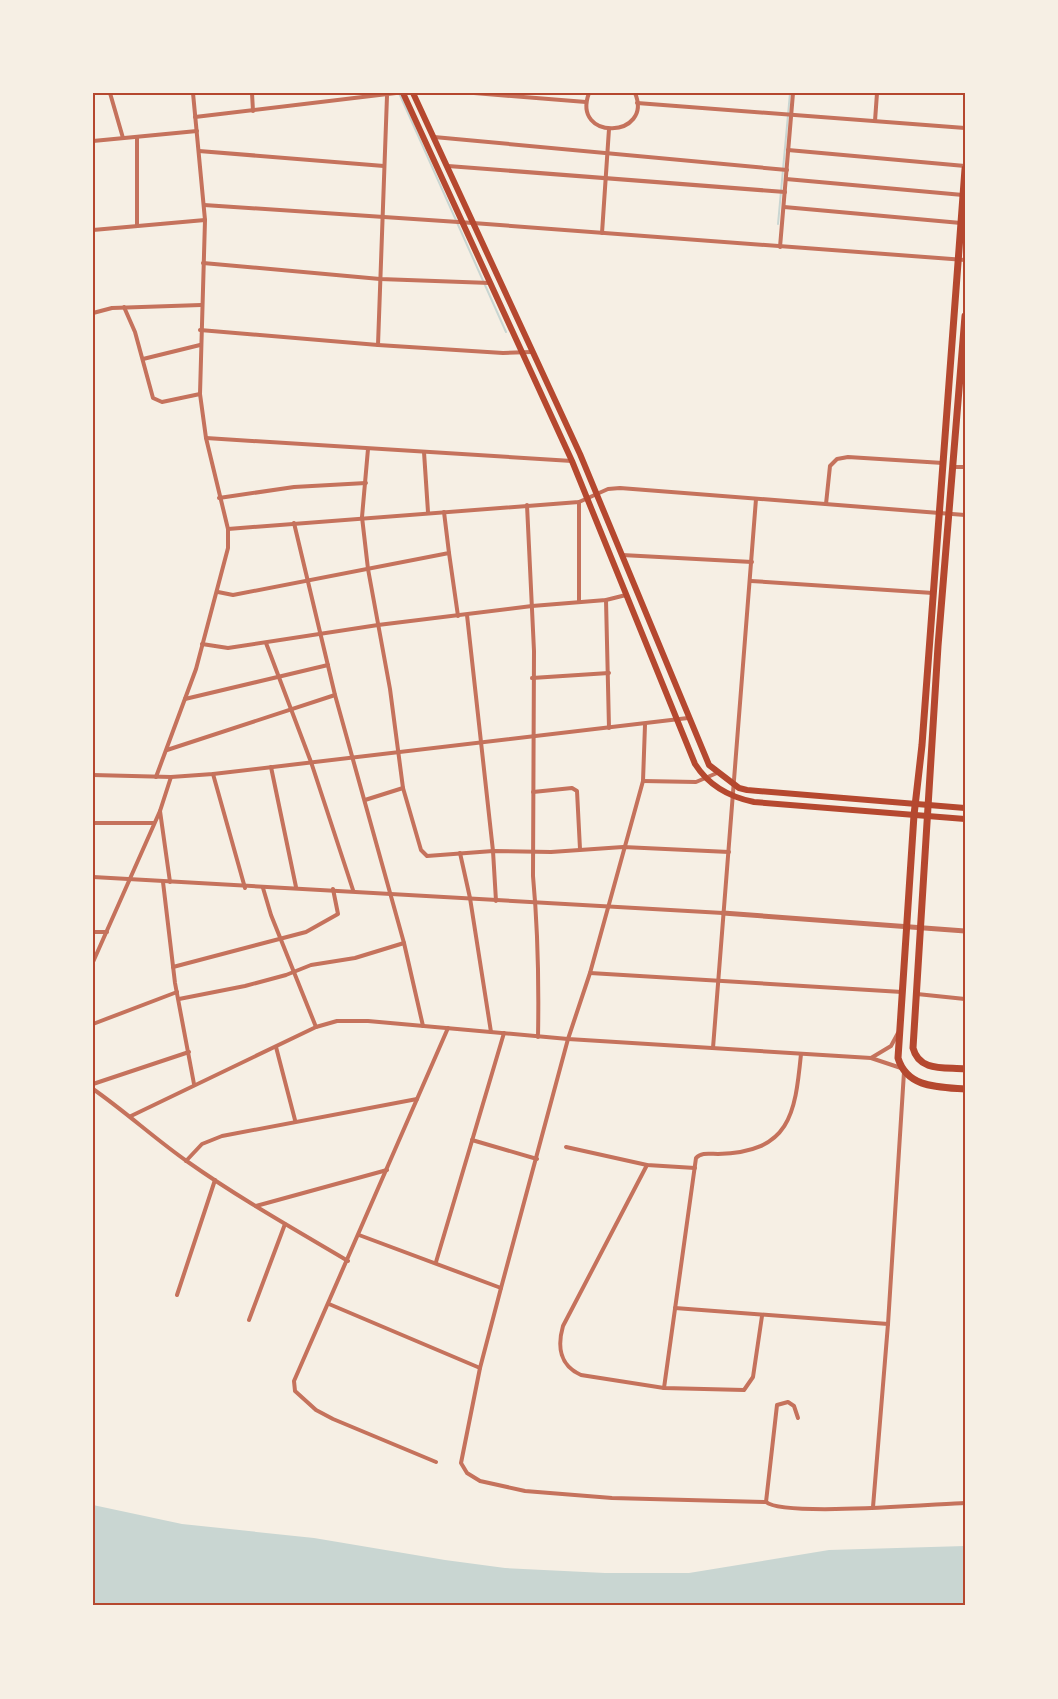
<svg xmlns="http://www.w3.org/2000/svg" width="1058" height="1699" font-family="'Varela Round',sans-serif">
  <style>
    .water { fill: #c9d6d2 }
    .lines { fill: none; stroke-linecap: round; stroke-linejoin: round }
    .stream { stroke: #c9d6d2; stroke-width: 2 }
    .minor { stroke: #c5725c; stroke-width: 4 }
    .tertiary { stroke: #c5725c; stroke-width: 5 }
    .secondary { stroke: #b5482f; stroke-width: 6 }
    .trunk { stroke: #b5482f; stroke-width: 7 }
    .neatline { fill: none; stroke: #b5482f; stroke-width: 2 }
  </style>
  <rect width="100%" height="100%" fill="#f6efe4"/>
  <polygon class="water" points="93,1505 182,1524 314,1538 445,1560 505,1568 605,1573 689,1573 829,1550 965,1546 965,1606 93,1606"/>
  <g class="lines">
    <g class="stream">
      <polyline points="399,93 506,332"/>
      <polyline points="778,224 790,93"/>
    </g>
    <g class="minor">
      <polyline points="110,93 123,138"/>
      <polyline points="252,93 253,111"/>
      <polyline points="474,93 586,102"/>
      <path d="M589,93c-18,49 65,45 46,0"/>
      <polyline points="637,103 965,128"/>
      <polyline points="195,117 396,93"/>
      <polyline points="875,121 877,93"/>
      <polyline points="137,137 137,225"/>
      <polyline points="434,137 787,170"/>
      <polyline points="93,141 197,131"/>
      <polyline points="788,150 965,166"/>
      <polyline points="199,151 384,166"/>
      <polyline points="448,166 785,192"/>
      <polyline points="786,179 963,195"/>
      <polyline points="204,205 473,223 965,260"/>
      <polyline points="784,207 961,223"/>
      <polyline points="93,230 205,220"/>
      <polyline points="602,233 609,129"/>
      <polyline points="780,247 793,93"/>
      <polyline points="203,263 380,279 490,283"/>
      <polyline points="124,307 135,332 153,398 162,402 200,394"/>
      <polyline points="93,313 112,308 201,305"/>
      <polyline points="200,330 378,345 503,353 531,352"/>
      <polyline points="378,345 387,96"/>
      <polyline points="143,359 200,345"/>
      <polyline points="206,438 572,461"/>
      <polyline points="368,449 362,517 368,569 390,689 403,788 421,850 427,856 493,851 551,852 623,847 729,852"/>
      <polyline points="424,452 428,512"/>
      <polyline points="953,467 965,467"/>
      <polyline points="219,498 294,487 366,483"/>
      <polyline points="579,502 579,601"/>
      <polyline points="826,504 830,466 837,459 848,457 943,463"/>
      <path d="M527,505l7,146 -1,225c5,54 6,106 5,161"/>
      <polyline points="294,523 335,695 404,943 423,1026"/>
      <polyline points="228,529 579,502 608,489 620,488 965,515"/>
      <polyline points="449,553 458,616"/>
      <polyline points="622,555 752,562"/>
      <polyline points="751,581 933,593"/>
      <polyline points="218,592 233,595 449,553 444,512"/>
      <polyline points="606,600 609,728"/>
      <polyline points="467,615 493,851 496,901"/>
      <polyline points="266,643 311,762 353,890"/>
      <polyline points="202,644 228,648 378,625 532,606 606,600 626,595"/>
      <polyline points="532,678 609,673"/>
      <polyline points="185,699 328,665"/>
      <path d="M645,725l-2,56 -53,192 -22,66 -67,249 -21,80 -19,95 6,10 13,8 45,10 87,7 154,4c17,15 168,2 199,1"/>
      <polyline points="167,750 335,695"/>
      <polyline points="271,767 296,887"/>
      <polyline points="213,774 245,888"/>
      <polyline points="93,775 171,777 213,774 688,718"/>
      <polyline points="156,777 196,669 228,548 228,529 206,438 200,394 205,220 193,93"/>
      <polyline points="643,781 696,782 717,773"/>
      <polyline points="533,792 572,788 577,791 580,849"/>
      <polyline points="365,800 403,788"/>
      <polyline points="160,811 170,882"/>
      <polyline points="93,823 154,823"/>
      <polyline points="460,853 470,898 491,1032"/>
      <polyline points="93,877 723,913"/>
      <polyline points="163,882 175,983 194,1084"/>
      <polyline points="263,888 271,915 316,1027"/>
      <polyline points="93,932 107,932"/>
      <polyline points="93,962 160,811 171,777"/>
      <polyline points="173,967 306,932 338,914 333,889"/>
      <polyline points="590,973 902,992"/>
      <polyline points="917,994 965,999"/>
      <polyline points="179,999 245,986 286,975 311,965 355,958 404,943"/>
      <polyline points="93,1024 177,992"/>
      <polyline points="276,1047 295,1120"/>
      <polyline points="713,1048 756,499"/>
      <polyline points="871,1058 891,1046 898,1033"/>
      <polyline points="93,1084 189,1052"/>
      <path d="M93,1089c33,23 62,50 95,73 51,36 106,67 160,99"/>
      <polyline points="131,1116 316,1027 337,1021 368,1021 568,1039 871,1058 901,1068"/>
      <polyline points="472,1140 537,1159"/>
      <polyline points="566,1147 647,1165 695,1168"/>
      <polyline points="186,1161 202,1144 222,1136 417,1099"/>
      <path d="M647,1165l-84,161c-6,21 -3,40 18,49l83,13 80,2 9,-13 9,-61"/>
      <polyline points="256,1206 387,1170"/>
      <polyline points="359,1235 501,1288"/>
      <polyline points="436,1262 504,1033"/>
      <polyline points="177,1295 215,1180"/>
      <polyline points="329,1304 480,1368"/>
      <polyline points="675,1308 888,1324"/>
      <polyline points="249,1320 285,1224"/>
      <path d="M664,1388l32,-230c5,-6 14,-4 22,-4 72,-2 77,-39 83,-100"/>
      <polyline points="436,1462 333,1419 316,1410 295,1391 294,1381 448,1028"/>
      <polyline points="766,1502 777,1405 788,1402 794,1406 798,1418"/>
      <polyline points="873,1507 888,1324 904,1072"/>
    </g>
    <polyline class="tertiary" points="723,913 965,931"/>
    <g class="secondary">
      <path d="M403,93l169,368 123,303c14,22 34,33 59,38l211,17"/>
      <polyline points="413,93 580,454 709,765 739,788 747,790 965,808"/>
    </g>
    <g class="trunk">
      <path d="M965,169l-43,576 -8,70 -16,243c9,30 40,29 67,31"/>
      <path d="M965,316l-27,330 -25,402c6,24 32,19 52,21"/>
    </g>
  </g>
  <rect width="1058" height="1699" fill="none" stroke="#f6efe4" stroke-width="189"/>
  <rect x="94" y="94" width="870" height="1510" class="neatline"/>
</svg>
